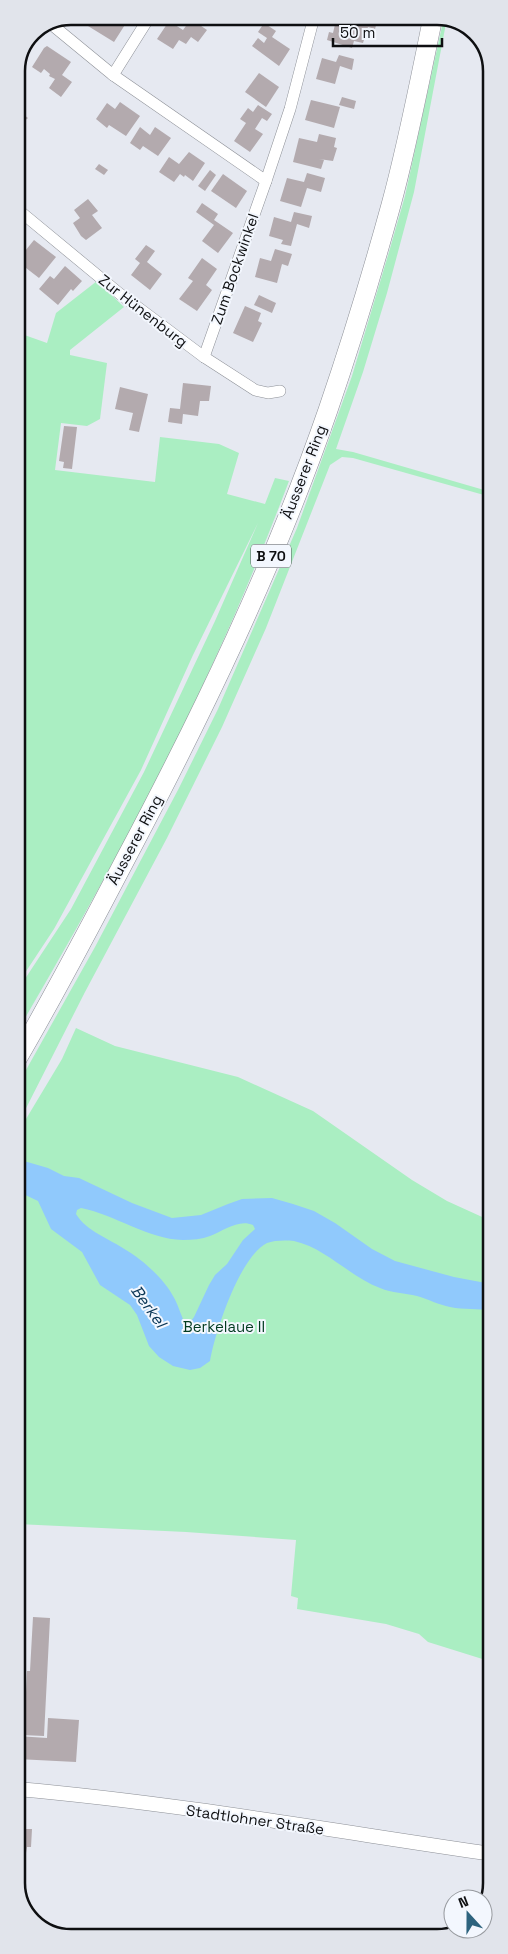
<svg xmlns="http://www.w3.org/2000/svg" width="508" height="1954" font-family="'Space Grotesk',sans-serif">
  <style>
    .green { fill: #aaeec2 }
    .water { fill: #90c9fc; fill-rule: evenodd }
    .building { fill: #b3aaae }
    .lines { fill: none; stroke-linecap: round; stroke-linejoin: round }
    .minor-casing { stroke: #8d9097; stroke-width: 12 }
    .tertiary-casing { stroke: #8d9097; stroke-width: 15 }
    .primary-casing { stroke: #8d9097; stroke-width: 20 }
    .minor { stroke: #fff; stroke-width: 11 }
    .tertiary { stroke: #fff; stroke-width: 14 }
    .primary { stroke: #fff; stroke-width: 19 }
    .labels { text-anchor: middle; stroke-width: 4; stroke-linejoin: round; paint-order: stroke }
    .shield { fill: #f3f7fe; stroke: #535558; stroke-width: 1 }
    .shield-label { font-size: 14px; font-weight: bold; fill: #0e0f11 }
    .street-label { font-size: 15px; fill: #0e0f11; stroke: #f3f7fe }
    .park-label { font-size: 15px; fill: #023b20; stroke: #f3f7fe }
    .water-label { font-size: 16px; font-style: italic; fill: #093555; stroke: #f3f7fe }
    .rim { fill: none; stroke: #0e0f11; stroke-width: 2.5 }
  </style>
  <rect width="100%" height="100%" fill="#e6e9f1"/>
  <g class="green">
    <polygon points="444,17 447,18 414,192 387,293 363,372 336,449 353,452 491,492 491,497 353,458 342,457 330,465 266,628 222,727 167,838 85,992 17,1126 17,1086 95,947 179,788 218,709 297,528 352,376 389,252 405,196"/>
    <polygon points="45,27 46,28 16,70 32,32"/>
    <path d="M97,281l27,26 -54,43v5l37,8 -7,56 -13,7 -26,-3 -6,47 100,12 5,-45 59,7 20,9 -12,41 38,10 10,-26 14,3c-46,122 -101,242 -163,357 -35,66 -72,130 -109,194v-41l54,-82 73,-137 71,-151 43,-98 -65,132 -52,115 -87,159 -37,56 -1,-653 31,11 9,-30z"/>
    <polygon points="76,1028 115,1046 238,1077 313,1111 412,1180 447,1201 491,1221 492,1662 428,1642 419,1634 386,1624 297,1609 298,1598 291,1596 296,1540 186,1532 17,1524 17,1134 62,1059"/>
  </g>
  <path class="water" d="M17,1159l31,9 16,8 15,2 53,25 40,15 29,-3 27,-11 14,-5 30,-1 21,6 21,7 21,12 37,26 23,12 59,16 37,7v27c-13,-3 -27,-1 -41,-4 -11,-2 -22,-8 -33,-11 -12,-3 -25,-3 -37,-8 -30,-11 -54,-40 -86,-47 -7,-1 -20,-1 -27,2 -27,13 -52,89 -57,118l-10,7 -10,2 -17,-4 -14,-9 -10,-11 -12,-31 -7,-10 -30,-20 -18,-33 -31,-23 -13,-28 -21,-10zM81,1208c35,7 66,31 102,32 9,0 19,-1 27,-4 14,-5 28,-17 43,-11l2,4 -12,11 -16,24 -12,11 -6,10 -15,32 -3,4 -4,2 -3,-2c-4,-8 -6,-17 -11,-25 -8,-16 -31,-37 -47,-46 -16,-11 -40,-19 -50,-36l1,-4z"/>
  <g class="building">
    <polygon points="92,16 99,16 102,19 104,16 123,16 128,20 114,42 88,26 87,24"/>
    <polygon points="355,17 377,22 375,29 368,27 363,43 354,41 352,48 327,40 329,32 333,33 336,20 353,24"/>
    <polygon points="191,19 207,30 198,42 191,37 186,44 179,40 173,49 157,39 169,21 183,30"/>
    <polygon points="264,23 276,31 272,37 290,49 279,66 252,46 258,38 264,43 267,38 258,32"/>
    <polygon points="47,46 71,62 62,75 72,82 61,97 49,88 55,79 49,76 50,74 44,69 41,73 32,67 44,48"/>
    <polygon points="339,55 354,59 352,70 340,66 335,84 316,79 322,58 336,62"/>
    <polygon points="259,73 279,87 266,107 245,92"/>
    <polygon points="342,97 356,101 354,109 339,105"/>
    <polygon points="311,100 340,107 334,128 305,120"/>
    <polygon points="120,102 140,116 126,136 109,125 107,128 96,119 107,103 115,109"/>
    <polygon points="258,105 272,114 267,121 262,118 255,129 263,134 250,152 234,141 246,123 240,119 248,108 253,112"/>
    <polygon points="16,109 28,118 21,124 16,120"/>
    <polygon points="140,127 150,135 155,127 171,138 158,156 143,146 140,150 130,143"/>
    <polygon points="319,134 336,138 334,147 337,148 333,161 319,159 324,160 321,169 293,162 299,138 317,142"/>
    <polygon points="189,152 205,163 193,181 185,175 184,177 180,174 174,182 159,172 169,157 179,164"/>
    <polygon points="99,164 108,170 104,175 95,169"/>
    <polygon points="210,170 216,175 205,191 198,186"/>
    <polygon points="307,173 325,178 321,192 307,188 301,207 280,201 287,178 304,182"/>
    <polygon points="223,174 247,191 236,208 211,191"/>
    <polygon points="88,199 98,211 92,215 102,228 86,240 81,236 73,223 80,218 74,210"/>
    <polygon points="202,203 218,214 214,220 233,233 218,253 202,241 214,225 196,212"/>
    <polygon points="294,212 312,216 309,228 297,224 291,246 281,244 283,240 269,236 274,217 291,222"/>
    <polygon points="34,240 56,257 39,278 17,261"/>
    <polygon points="146,245 155,251 147,262 162,274 150,290 131,275 140,263 135,259"/>
    <polygon points="275,249 292,254 288,266 282,264 277,283 255,277 260,258 271,261"/>
    <polygon points="202,258 217,269 206,285 212,290 197,311 179,299 193,281 188,278"/>
    <polygon points="65,266 82,281 73,291 71,289 58,305 39,289 50,276 54,279"/>
    <polygon points="259,295 276,303 272,313 254,305"/>
    <polygon points="245,306 261,313 258,321 262,323 253,342 233,333"/>
    <polygon points="183,383 211,386 209,401 200,401 198,416 183,414 182,424 168,422 170,408 180,409"/>
    <polygon points="120,387 148,394 139,432 129,430 133,413 115,409"/>
    <polygon points="64,426 77,427 72,469 63,468 64,462 59,461"/>
    <polygon points="33,1617 50,1618 44,1736 22,1735 25,1692 26,1692 27,1671 30,1671"/>
    <polygon points="48,1718 79,1720 76,1762 17,1759 17,1736 47,1738"/>
    <polygon points="23,1829 32,1829 31,1847 27,1847 24,1865 17,1865 17,1832 23,1832"/>
  </g>
  <g class="lines">
    <g class="minor-casing">
      <g id="minor">
        <polyline points="51,24 113,75 266,181"/>
        <polyline points="113,75 150,16"/>
        <polyline points="16,208 120,294 204,357 255,390 268,393 280,391"/>
        <polyline points="204,357 266,181 290,109 314,17"/>
      </g>
    </g>
    <g class="tertiary-casing">
      <path id="tertiary" d="M17,1789c159,14 317,42 475,65"/>
    </g>
    <g class="primary-casing">
      <path id="primary" d="M17,1059c38,-65 73,-132 108,-199 77,-145 149,-294 203,-450 23,-67 44,-136 63,-205 17,-62 29,-126 42,-188"/>
    </g>
    <use href="#minor" class="minor"/>
    <use href="#tertiary" class="tertiary"/>
    <use href="#primary" class="primary"/>
  </g>
  <g class="labels">
    <rect class="shield" x="251" y="544.5" width="40" height="23" rx="4"/>
    <g class="shield-label">
      <text x="271" y="561">B 70</text>
    </g>
    <g class="street-label">
      <text transform="translate(235 269) rotate(-71)" y="5">Zum Bockwinkel</text>
      <text transform="translate(143 311) rotate(38)" y="5">Zur Hünenburg</text>
      <text transform="translate(304 472) rotate(-69)" y="5">Äusserer Ring</text>
      <text transform="translate(135 840) rotate(-62)" y="5">Äusserer Ring</text>
      <text transform="translate(255 1820) rotate(8)" y="5">Stadtlohner Straße</text>
    </g>
    <g class="park-label">
      <text x="224" y="1332">Berkelaue II</text>
    </g>
    <g class="water-label">
      <text transform="translate(149 1306) rotate(54)" y="6">Berkel</text>
    </g>
  </g>
  <path d="M0 0H508V1954H0ZM71 25H437A46 46 0 0 1 483 71V1883A46 46 0 0 1 437 1929H71A46 46 0 0 1 25 1883V71A46 46 0 0 1 71 25Z" fill="#e1e4eb" fill-rule="evenodd"/>
  <path class="rim" d="M71 25H437A46 46 0 0 1 483 71V1883A46 46 0 0 1 437 1929H71A46 46 0 0 1 25 1883V71A46 46 0 0 1 71 25Z"/>
  <g transform="translate(468 1914) rotate(339)"><circle r="24" fill="#f3f7fe" stroke="#979a9f"/>
  <path d="M0-4L9 19L0 12L-9 19Z" fill="#2d637e"/>
  <text y="-8" font-size="14" font-weight="bold" text-anchor="middle" fill="#0e0f11">N</text>
  </g>
  <path d="M333 38v8h109v-8" fill="none" stroke="#0e0f11" stroke-width="2.5"/>
  <text x="340" y="38" font-size="15" fill="#0e0f11" stroke="#f3f7fe" stroke-width="4" paint-order="stroke">50 m</text>
</svg>
